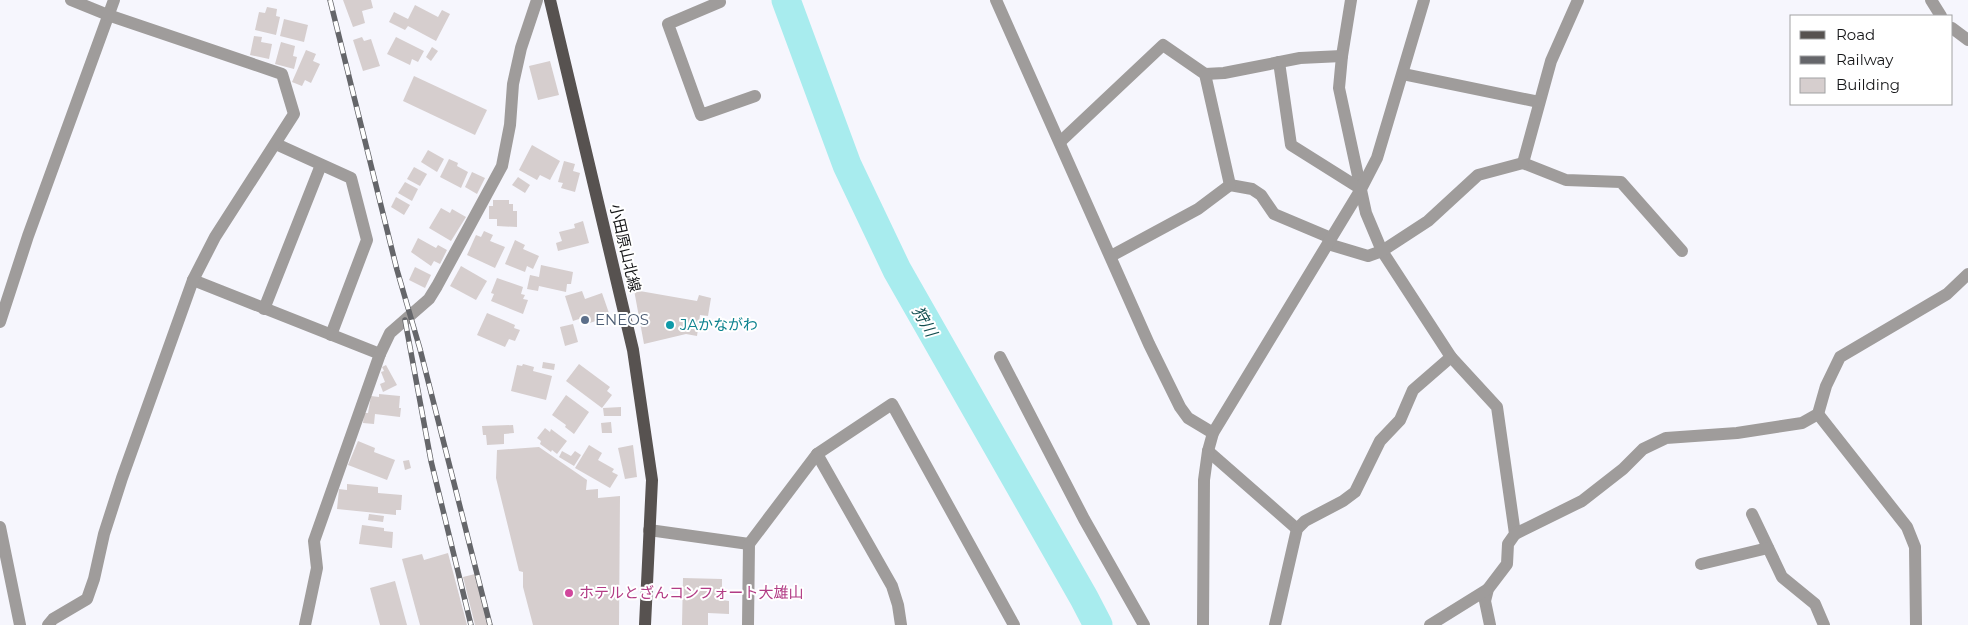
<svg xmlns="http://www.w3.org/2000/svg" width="1968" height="625" font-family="Montserrat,'Noto Sans JP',sans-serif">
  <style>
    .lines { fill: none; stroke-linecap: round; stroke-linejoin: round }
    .river { stroke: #a8ecee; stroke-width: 29 }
    .building { fill: #d6cece }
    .minor { stroke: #9f9c9b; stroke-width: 12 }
    .major { stroke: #575250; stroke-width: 12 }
    .rail-casing { stroke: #65666a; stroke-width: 5.5 }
    .rail { stroke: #fff; stroke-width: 4; stroke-dasharray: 11; stroke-linecap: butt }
    .service-dot { fill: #5c6f8a; stroke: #fff; stroke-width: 2 }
    .culture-dot { fill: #0f9aa8; stroke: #fff; stroke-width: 2 }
    .hotel-dot { fill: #d1479c; stroke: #fff; stroke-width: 2 }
    .labels { text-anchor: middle; stroke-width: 4; stroke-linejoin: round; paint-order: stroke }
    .street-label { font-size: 15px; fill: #151618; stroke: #fff }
    .service-label { font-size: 15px; fill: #4e5e75; stroke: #fff; text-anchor: start }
    .culture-label { font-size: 15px; fill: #0d838f; stroke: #fff; text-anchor: start }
    .hotel-label { font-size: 15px; fill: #b23c85; stroke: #fff; text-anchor: start }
    .water-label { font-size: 16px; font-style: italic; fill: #124e50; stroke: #fff }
  </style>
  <rect width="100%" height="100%" fill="#f6f6fd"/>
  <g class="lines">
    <polyline class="river" points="786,0 847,165 897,270 1084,598 1098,625"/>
  </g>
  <g class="building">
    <polygon points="343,0 371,0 373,8 362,11 365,23 353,27"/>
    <polygon points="415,5 438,17 442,10 450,14 436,41 408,26 405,30 389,22 394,12 408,19"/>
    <polygon points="267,7 277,9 276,16 280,17 276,35 255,30 259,12 265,13"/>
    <polygon points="284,19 308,25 304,42 280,36"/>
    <polygon points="254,36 262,37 261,42 272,44 269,59 250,55"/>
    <polygon points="362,37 364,41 371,39 380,66 363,71 353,40"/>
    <polygon points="396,37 424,51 418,62 412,59 410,65 387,54"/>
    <polygon points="281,42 295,46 293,56 297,57 294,69 275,64"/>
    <polygon points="432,47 438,51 431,61 426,57"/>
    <polygon points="306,50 316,54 313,61 320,64 311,83 305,80 302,86 292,82"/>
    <polygon points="550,61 559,95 538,100 529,66"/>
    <polygon points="414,76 487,110 475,135 403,101"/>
    <polygon points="532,145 560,161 550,180 540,175 537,180 519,170"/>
    <polygon points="428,150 444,159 437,172 421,162"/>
    <polygon points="449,159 458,163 457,166 468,172 461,188 440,177"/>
    <polygon points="564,161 575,164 573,171 580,173 575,192 561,188 563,183 558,182"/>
    <polygon points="414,167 427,174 420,186 407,179"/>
    <polygon points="472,172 485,178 477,194 465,187"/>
    <polygon points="518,177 530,185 525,193 512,185"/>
    <polygon points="405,182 418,189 412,201 398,193"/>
    <polygon points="396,197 410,205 404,215 391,207"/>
    <polygon points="493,200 509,200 509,204 513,204 513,211 517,211 517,227 497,226 497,219 489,219 489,206 493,206"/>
    <polygon points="441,208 450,213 452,209 466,217 451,241 429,228"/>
    <polygon points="583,221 589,243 558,251 556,243 562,241 559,232 575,228 574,224"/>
    <polygon points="484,231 493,235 490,241 505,247 495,268 467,255 476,235 481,237"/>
    <polygon points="418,238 436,248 438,245 447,250 440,264 434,261 431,266 411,252"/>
    <polygon points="515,240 525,245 523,249 539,256 533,269 527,266 525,272 505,264"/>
    <polygon points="541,265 573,272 571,284 567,284 566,292 539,286 538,291 527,289 530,275 539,277"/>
    <polygon points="461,266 487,281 476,300 450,286"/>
    <polygon points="415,267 431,275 425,288 409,280"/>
    <polygon points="497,278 523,287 521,294 525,295 523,299 528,300 523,314 491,301 494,294 491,293"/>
    <polygon points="634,290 697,301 699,295 711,298 708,316 700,315 697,336 686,334 644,344"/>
    <polygon points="582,291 585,299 602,293 610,316 587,324 585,317 573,321 565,296"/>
    <polygon points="487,313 515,325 514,328 520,330 515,341 509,339 505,347 477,335"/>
    <polygon points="573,324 578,342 565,346 560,327"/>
    <polygon points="543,362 555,364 554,370 542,368"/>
    <polygon points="523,364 534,367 533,371 552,376 546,400 511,391 517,365 522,366"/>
    <polygon points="579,364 610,387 607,391 612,395 602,408 566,381"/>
    <polygon points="386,365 397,385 383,392 380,384 385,382 381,372 384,371 382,367"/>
    <polygon points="379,394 400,396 399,408 401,408 400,417 375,414 374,424 363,423 364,413 368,413 371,396 379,397"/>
    <polygon points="566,395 589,412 574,434 565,427 566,425 552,415"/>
    <polygon points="621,407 621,416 604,416 603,408"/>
    <polygon points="611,422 612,433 602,433 601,423"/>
    <polygon points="513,425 514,433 504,434 504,444 487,445 486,435 483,435 482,426"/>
    <polygon points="545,428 550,432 551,429 567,441 557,454 552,450 551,452 540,444 541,441 537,438"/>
    <polygon points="358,441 375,448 374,452 395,460 387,480 348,465"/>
    <polygon points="589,445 602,453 598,460 614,469 612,472 618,475 610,488 575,468"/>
    <polygon points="633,445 637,477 625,479 618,448"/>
    <polygon points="539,447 587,480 586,490 598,489 598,498 620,496 619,625 533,625 523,587 523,572 519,571 496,478 497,450"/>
    <polygon points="562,451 571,456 575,451 581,455 574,466 559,457"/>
    <polygon points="409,460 411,468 405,470 403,461"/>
    <polygon points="347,484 378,487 378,493 402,495 401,510 396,510 396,515 337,509 339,489 347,490"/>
    <polygon points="369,514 384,516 383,522 368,520"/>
    <polygon points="362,525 384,528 384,531 393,532 392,548 359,544"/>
    <polygon points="448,553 467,625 420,625 402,559 422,554 424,560"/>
    <polygon points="475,574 488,625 475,625 463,577"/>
    <polygon points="683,578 722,579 722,600 729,601 729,614 708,613 708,625 682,625"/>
    <polygon points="395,581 407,625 380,625 370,588"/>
  </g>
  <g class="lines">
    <g class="minor">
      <polyline points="996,0 1149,344 1180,407 1188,418 1213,433"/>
      <polyline points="1351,0 1342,56 1339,88 1366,213 1382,251 1451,357 1497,407 1515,534 1508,544 1507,564 1488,589 1485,601 1490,625"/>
      <polyline points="1578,0 1551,61 1523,163 1566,180 1621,182 1682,251"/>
      <polyline points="1931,0 1941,16"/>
      <polyline points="720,2 668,24 701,115 755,96"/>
      <polyline points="1952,28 1968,40"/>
      <polyline points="1279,62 1291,145 1361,189"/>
      <polyline points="1205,74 1224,73 1300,58 1342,56"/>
      <polyline points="1403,74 1539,102"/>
      <polyline points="1060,142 1163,45 1205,74 1230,185 1252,189 1261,195 1274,214 1331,238"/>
      <polyline points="276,144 351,178 367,240 331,335"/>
      <polyline points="1328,244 1368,256 1382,251 1428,221 1478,175 1523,163"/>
      <polyline points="1111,256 1198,209 1230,185"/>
      <polyline points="193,280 380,354"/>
      <polyline points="264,309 321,165"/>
      <polyline points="0,322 28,236 114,0"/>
      <polyline points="1000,357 1084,519 1144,625"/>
      <polyline points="1818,414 1907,527 1915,547 1916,625"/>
      <polyline points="1208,451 1297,529"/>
      <polyline points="817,454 892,586 898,605 901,625"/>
      <polyline points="1752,514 1782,577 1815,604 1824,625"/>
      <polyline points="0,527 20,625"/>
      <polyline points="649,530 749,544"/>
      <polyline points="1515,534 1582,501 1623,469 1643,449 1666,438 1737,433 1802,423 1818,414 1826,386 1840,357 1947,294 1968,274"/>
      <polyline points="1701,564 1768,548"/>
      <polyline points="48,625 53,619 87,599 94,579 104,534 122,478 193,280 215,237 294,114 282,74 108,15 71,0"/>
      <polyline points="305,625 317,568 314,541 380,354 390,333 429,299 437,286 502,166 510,125 513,84 521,48 537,0"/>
      <polyline points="748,625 749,544 817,454 892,404 1014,625"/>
      <polyline points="1203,625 1204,480 1208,451 1213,433 1361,189 1377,158 1424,0"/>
      <polyline points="1275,625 1297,529 1305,521 1343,501 1355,492 1380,441 1400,420 1413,390 1451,357"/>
      <polyline points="1430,625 1488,589"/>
    </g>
    <polyline class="major" points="550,0 633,350 652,480 645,625"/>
    <g class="rail-casing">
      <g id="rail">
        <polyline points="330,0 397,270 420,349 490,625"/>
        <polyline points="405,320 431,461 471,625"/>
      </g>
    </g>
    <use href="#rail" class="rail"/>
  </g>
  <circle class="service-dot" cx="585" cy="320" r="5"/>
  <circle class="culture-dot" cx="670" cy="325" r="5"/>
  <circle class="hotel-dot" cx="569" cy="593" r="5"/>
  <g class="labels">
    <g class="street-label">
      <text transform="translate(625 248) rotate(77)" y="5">小田原山北線</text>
    </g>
    <g class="service-label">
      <text x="595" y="325">ENEOS</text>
    </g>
    <g class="culture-label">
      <text x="680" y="330">JAかながわ</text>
    </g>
    <g class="hotel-label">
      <text x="579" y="598">ホテルとざんコンフォート大雄山</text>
    </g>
    <g class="water-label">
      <text transform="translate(925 321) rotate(60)" y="6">狩川</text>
    </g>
  </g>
  <rect x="1790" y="15" width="162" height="90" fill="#ffffff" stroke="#a1a2a3"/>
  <rect x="1800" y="31" width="25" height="8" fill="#575250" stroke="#a1a2a3"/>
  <text x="1836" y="40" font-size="15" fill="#151618">Road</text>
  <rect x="1800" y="56" width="25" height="8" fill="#65666a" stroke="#a1a2a3"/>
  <text x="1836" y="65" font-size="15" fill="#151618">Railway</text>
  <rect x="1800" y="78" width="25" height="15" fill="#d6cece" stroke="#a1a2a3"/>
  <text x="1836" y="90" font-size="15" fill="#151618">Building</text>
</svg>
